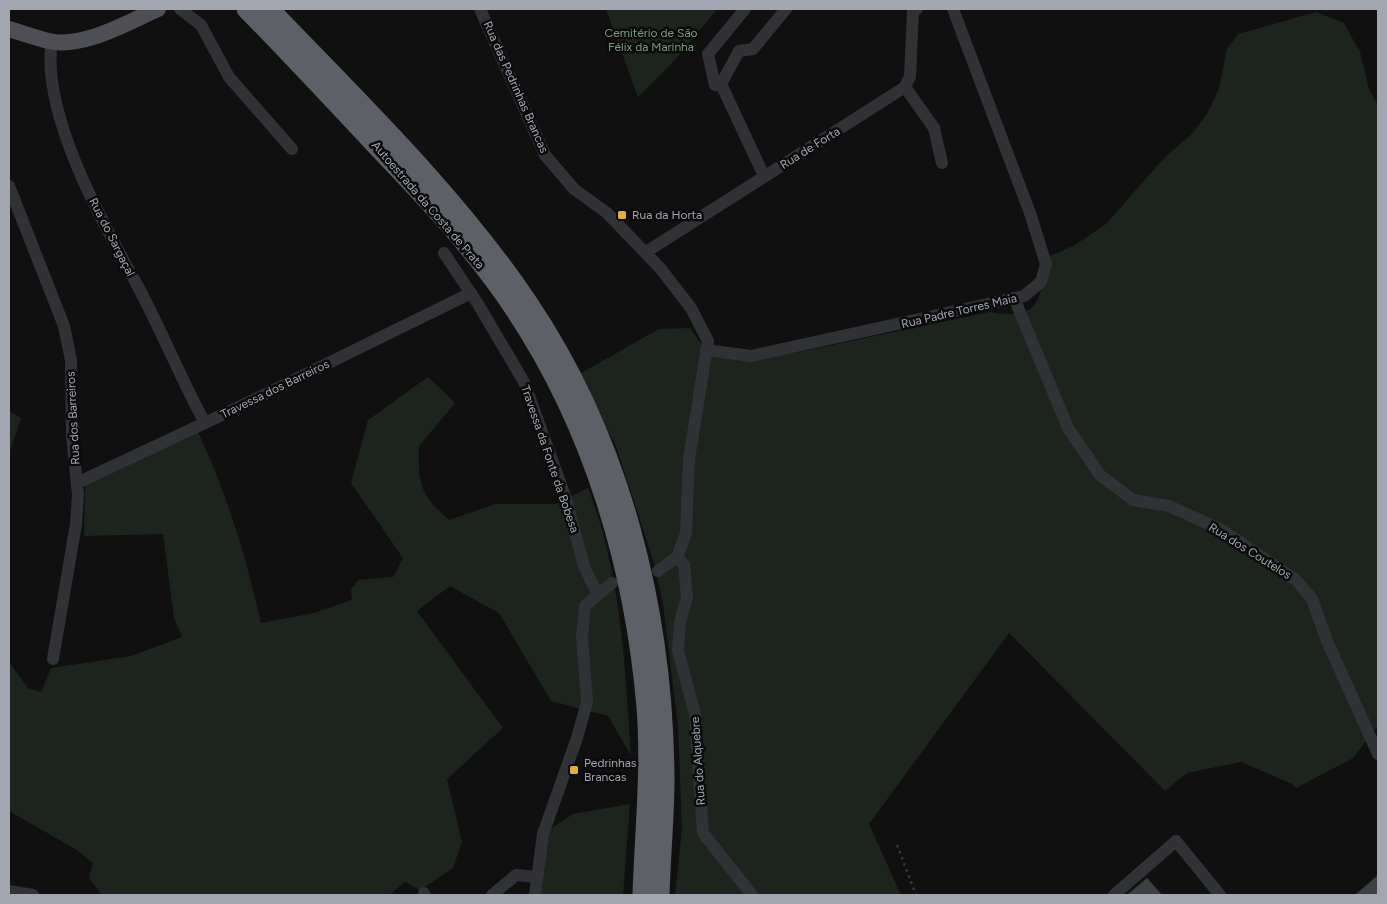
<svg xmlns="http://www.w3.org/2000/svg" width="1387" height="904" font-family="Figtree,sans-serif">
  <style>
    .green { fill: #1d241e }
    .building { fill: #3f4044; stroke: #2a2a2d }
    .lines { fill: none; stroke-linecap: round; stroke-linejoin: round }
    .path { stroke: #37393d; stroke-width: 2.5; stroke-dasharray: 2.5 4; stroke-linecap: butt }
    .minor { stroke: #313236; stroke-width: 12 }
    .major { stroke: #4e4f55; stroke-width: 16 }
    .highway { stroke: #5e6067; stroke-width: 19 }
    .poi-dot { fill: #e3ad36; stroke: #0b0b0c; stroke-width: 2 }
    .labels { text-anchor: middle; stroke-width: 5; stroke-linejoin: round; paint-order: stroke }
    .park-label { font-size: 12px; fill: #7a9b7d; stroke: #0b0b0c }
    .street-label { font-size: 12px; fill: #a2a6b1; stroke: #0b0b0c }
    .poi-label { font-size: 12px; fill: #a2a6b1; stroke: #0b0b0c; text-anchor: start }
  </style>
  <rect width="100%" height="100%" fill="#101011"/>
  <g class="green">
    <polygon points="606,9 717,9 676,59 638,97"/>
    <path d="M1316,12l28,11 16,29 9,37 9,16v624l-2,-1 -23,30 -57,30 -4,-4 -51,-22 -54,11 -22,18 -156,-158 -140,191 32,71h-226l7,-66 -4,-103 -15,-122 -10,-44 -36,-111 -36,-76 78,-44 31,-1 12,17 33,15 64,-8 190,-40c59,9 46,-15 61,-56l25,-11 31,-21 59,-67 27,-23 16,-22 11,-23 8,-40 11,-15z"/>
    <path d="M428,377l27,26 -36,43c-1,39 1,48 30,74l47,-16h60l32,-16c33,84 37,177 43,267l-23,-39 -57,-15 -52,-88 -49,-27 -33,25 86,117 -56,51 15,63 -9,26 -33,22 -15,-8 -16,13h-287l-13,-17 4,-15 -16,-13 -68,-39v-149l19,26 13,4 10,-24 80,-12 51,-19 -8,-19 -11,-84 -79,2 1,-52 113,-52c29,62 48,124 63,191l53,-10 38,-13 -1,-10 7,-10 35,-3 10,-19 -52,-75 17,-63z"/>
    <polygon points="9,411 21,418 9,454"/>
    <polygon points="630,804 623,895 530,895 544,833 573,814"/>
  </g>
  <g class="building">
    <polygon points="1378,875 1378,895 1355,895"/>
    <polygon points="1147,878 1162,895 1127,895"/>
  </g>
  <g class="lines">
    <polyline class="path" points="897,845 916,895"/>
    <g class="minor">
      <polyline points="180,9 201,25 229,77 292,149"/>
      <polyline points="480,9 545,155 574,189 607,213 660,268 691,308 708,341 689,459 686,533 677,557 658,571"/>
      <path d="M51,42c0,10 -1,20 0,30 6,69 52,151 85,211 25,46 44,94 69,140"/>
      <polyline points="721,84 715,85 708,54 745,9"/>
      <polyline points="905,87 934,128 942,163"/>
      <polyline points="764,176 721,84 739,51 753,49 786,9"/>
      <polyline points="9,186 64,326 71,360 72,435 78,495 76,524 53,659"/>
      <polyline points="646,252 905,87 910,76 913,12 917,9"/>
      <polyline points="444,253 478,304 524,382 565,496 584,566 597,593"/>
      <polyline points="1014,298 1068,428 1100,475 1133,500 1169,506 1222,530 1296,580 1312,599 1327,641 1378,754"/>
      <polyline points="706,350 751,356 1024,296 1041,282 1046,264 1030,213 953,9"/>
      <polyline points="77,483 243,405 471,293"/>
      <polyline points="677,557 684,565 687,597 680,622 678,651 695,714 703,833 752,895"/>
      <polyline points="9,891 33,895"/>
      <polyline points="424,893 425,895"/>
      <polyline points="492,895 516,875 537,877"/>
      <polyline points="535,895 543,834 577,738 587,702 582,636 585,606 612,583"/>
      <polyline points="1114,895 1176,841 1220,895"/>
    </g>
    <path class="major" d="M9,29c13,4 27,9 40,12 34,8 79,-19 109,-32"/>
    <g class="highway">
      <path d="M246,9c44,45 87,91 130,137 49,51 99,104 138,163 79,118 120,258 132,398 5,63 -2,125 -4,188"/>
      <path d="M270,9c90,94 185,185 258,293 94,139 136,310 137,477 0,38 -4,78 -5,116"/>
    </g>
  </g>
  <g class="poi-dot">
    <rect x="617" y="210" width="10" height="10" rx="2.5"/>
    <rect x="569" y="765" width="10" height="10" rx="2.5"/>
  </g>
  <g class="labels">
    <g class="park-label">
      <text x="651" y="37">Cemitério de São<tspan x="651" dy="14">Félix da Marinha</tspan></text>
    </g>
    <g class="street-label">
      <text transform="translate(516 87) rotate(66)" y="4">Rua das Pedrinhas Brancas</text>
      <text transform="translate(810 148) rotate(-32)" y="4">Rua de Forta</text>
      <text transform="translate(428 205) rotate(49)" y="4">Autoestrada da Costa de Prata</text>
      <text transform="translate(112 237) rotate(63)" y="4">Rua do Sargaçal</text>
      <text transform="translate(959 311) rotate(-13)" y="4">Rua Padre Torres Maia</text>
      <text transform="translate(275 389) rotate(-26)" y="4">Travessa dos Barreiros</text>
      <text transform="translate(73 418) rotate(-93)" y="4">Rua dos Barreiros</text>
      <text transform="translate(550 459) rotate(71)" y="4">Travessa da Fonte da Bobesa</text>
      <text transform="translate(1250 551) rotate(32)" y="4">Rua dos Coutelos</text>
      <text transform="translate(698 761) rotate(-94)" y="4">Rua do Alquebre</text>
    </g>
    <g class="poi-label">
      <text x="632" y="219">Rua da Horta</text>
      <text x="584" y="767">Pedrinhas<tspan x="584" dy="14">Brancas</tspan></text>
    </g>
  </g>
  <rect width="1387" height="904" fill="none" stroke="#a2a6b1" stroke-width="20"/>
</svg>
